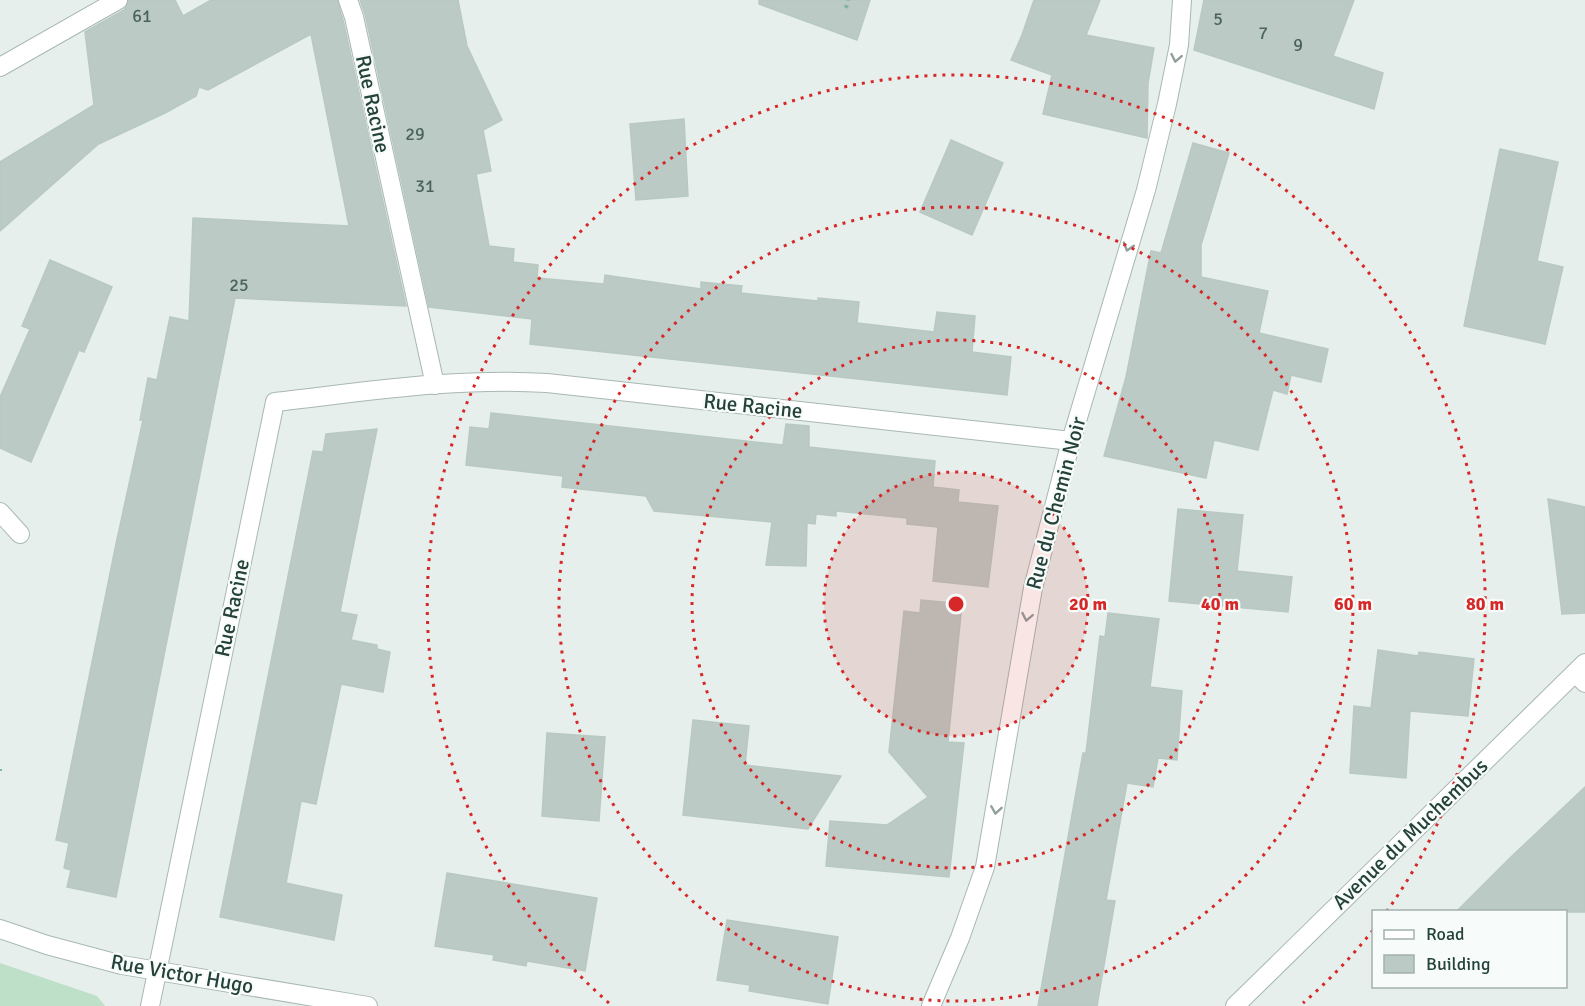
<svg xmlns="http://www.w3.org/2000/svg" width="1585" height="1006" font-family="Signika,sans-serif">
  <style>
    .green { fill: #bfe0c8 }
    .building { fill: #bbcac4; stroke: #b8c9c2; stroke-width: 1.5 }
    .lines { fill: none; stroke-linecap: round; stroke-linejoin: round }
    .service-casing { stroke: #a8b8b2; stroke-width: 20 }
    .minor-casing { stroke: #a8b8b2; stroke-width: 20 }
    .tertiary-casing { stroke: #a8b8b2; stroke-width: 20 }
    .path { stroke: #86b3a5; stroke-width: 4; stroke-dasharray: 3 4.5; stroke-linecap: butt }
    .service { stroke: #fff; stroke-width: 18 }
    .minor { stroke: #fff; stroke-width: 18 }
    .tertiary { stroke: #fff; stroke-width: 18 }
    .oneway { stroke: #92a09c }
    .ring { fill: none; stroke: #d62828; stroke-width: 3; stroke-dasharray: 3 6 }
    .labels { text-anchor: middle; stroke-width: 4.5; stroke-linejoin: round; paint-order: stroke }
    .number-label { font-size: 18px; fill: #4a645c }
    .street-label { font-size: 21px; fill: #24423a; stroke: #f7fbf9 }
    .centre { fill: #d62828; stroke: #f7fbf9; stroke-width: 3 }
    .ring-label { font-size: 18px; text-anchor: middle; font-weight: bold; fill: #d62828; stroke: #f7fbf9; stroke-width: 4.5; stroke-linejoin: round; paint-order: stroke }
  </style>
  <rect width="100%" height="100%" fill="#e6efeb"/>
  <polygon class="green" points="0,963 97,996 105,1006 0,1006"/>
  <g class="building">
    <polygon points="129,0 175,0 183,16 211,0 337,0 343,20 406,306 235,298 116,897 67,887 71,870 64,868 69,843 56,840 116,544 143,420 140,420 148,378 157,380 170,317 189,321 193,218 349,226 311,34 208,90 199,87 196,96 165,113 101,143 103,140 0,231 0,162 94,105 85,32 124,10"/>
    <polygon points="360,0 458,0 467,46 502,120 483,130 491,171 476,174 489,246 514,249 513,262 538,265 537,278 604,284 605,275 701,289 701,282 742,286 741,293 818,301 818,298 859,302 857,323 934,332 937,312 975,316 972,352 1011,357 1007,395 530,344 532,319 429,307 365,14"/>
    <polygon points="759,0 870,0 857,40 759,4"/>
    <polygon points="1034,0 1100,0 1086,35 1154,48 1148,83 1147,138 1043,114 1052,75 1011,60 1022,35"/>
    <polygon points="1204,0 1354,0 1333,56 1383,73 1374,109 1194,50"/>
    <polygon points="684,119 688,196 636,200 630,124"/>
    <polygon points="951,140 1003,163 972,235 920,212"/>
    <polygon points="1193,143 1229,153 1201,245 1201,277 1268,291 1259,333 1328,349 1321,382 1291,375 1287,394 1273,390 1258,450 1214,440 1206,478 1104,456 1126,377 1151,251 1161,253"/>
    <polygon points="1500,149 1558,162 1537,261 1563,267 1545,344 1464,326"/>
    <polygon points="50,260 112,287 84,352 79,350 31,462 0,448 0,397 30,329 22,326"/>
    <polygon points="491,413 783,445 786,424 809,426 809,447 935,461 933,487 959,490 958,502 998,506 988,587 933,581 938,527 907,524 907,518 836,511 836,516 816,514 815,524 807,523 806,566 766,565 772,522 654,511 646,496 562,487 563,476 466,465 470,427 489,429"/>
    <polygon points="377,429 340,612 357,615 351,640 377,645 377,649 390,652 383,692 341,684 316,804 301,801 286,883 342,895 334,940 220,917 313,451 323,452 326,434"/>
    <polygon points="1548,499 1585,507 1585,613 1562,614"/>
    <polygon points="1178,509 1243,515 1237,571 1292,577 1288,612 1169,601"/>
    <polygon points="921,600 962,604 948,742 964,743 949,877 826,866 830,821 887,825 928,797 889,752 904,611 920,613"/>
    <polygon points="1108,613 1159,619 1150,687 1182,691 1177,760 1158,758 1153,787 1127,783 1106,900 1115,901 1097,1006 1038,1006 1083,753 1086,753 1100,636 1105,637"/>
    <polygon points="1378,650 1418,656 1419,652 1474,659 1468,716 1410,711 1406,778 1350,773 1354,706 1371,708"/>
    <polygon points="693,720 749,726 745,765 841,776 808,829 683,815"/>
    <polygon points="547,733 605,737 599,821 542,816"/>
    <polygon points="1585,787 1585,912 1456,912 1511,857"/>
    <polygon points="447,873 597,898 585,971 527,961 526,966 493,960 494,955 435,946"/>
    <polygon points="727,920 838,937 828,1004 749,991 750,985 717,980"/>
  </g>
  <g class="lines">
    <g class="service-casing">
      <polyline id="service" points="0,512 20,534"/>
    </g>
    <g class="minor-casing">
      <g id="minor">
        <polyline points="348,0 354,17 435,385"/>
        <polyline points="1575,673 1585,683"/>
        <polyline points="0,929 47,945 122,965 368,1006"/>
        <path d="M150,1006l125,-604c90,-10 181,-25 272,-19l524,58"/>
        <polyline points="931,1006 960,938 985,867 1033,588 1071,441 1146,190 1167,104 1179,45 1182,0"/>
      </g>
    </g>
    <g class="tertiary-casing">
      <g id="tertiary">
        <polyline points="0,67 118,0"/>
        <polyline points="1235,1006 1585,663"/>
      </g>
    </g>
    <g class="path">
      <polyline points="846,8 848,0"/>
      <polyline points="0,769 0,771"/>
    </g>
    <use href="#service" class="service"/>
    <use href="#minor" class="minor"/>
    <use href="#tertiary" class="tertiary"/>
  </g>
  <defs><path id="oneway-chevron" d="M-2-3.5L2.5 0L-2 3.5" fill="none" stroke-width="1.6" stroke-linecap="round" stroke-linejoin="round" transform="scale(1.5)"/></defs>
  <g class="oneway">
    <use href="#oneway-chevron" transform="translate(1176 58) rotate(101)"/>
    <use href="#oneway-chevron" transform="translate(1128 247) rotate(107)"/>
    <use href="#oneway-chevron" transform="translate(1027 617) rotate(101)"/>
    <use href="#oneway-chevron" transform="translate(996 810) rotate(99)"/>
  </g>
  <circle cx="956" cy="604" r="132" fill="#d62828" fill-opacity=".12"/>
  <g class="ring">
    <circle cx="956" cy="604" r="132"/>
    <circle cx="956" cy="604" r="264"/>
    <circle cx="956" cy="604" r="397"/>
    <path d="M1373 930A529 529 0 0 1 1303 1003M609 1003A529 529 0 1 1 1387 911"/>
  </g>
  <g class="labels">
    <g class="number-label">
      <text x="142" y="22">61</text>
      <text x="1218" y="25">5</text>
      <text x="1263" y="39">7</text>
      <text x="1298" y="51">9</text>
      <text x="415" y="140">29</text>
      <text x="425" y="192">31</text>
      <text x="239" y="291">25</text>
    </g>
    <g class="street-label">
      <text transform="translate(373 104) rotate(78)" y="7">Rue Racine</text>
      <text transform="translate(753 406) rotate(6)" y="7">Rue Racine</text>
      <text transform="translate(1056 503) rotate(-75)" y="7">Rue du Chemin Noir</text>
      <text transform="translate(232 608) rotate(-78)" y="7">Rue Racine</text>
      <text transform="translate(1410 834) rotate(-44)" y="7">Avenue du Muchembus</text>
      <text transform="translate(182 974) rotate(10)" y="7">Rue Victor Hugo</text>
    </g>
  </g>
  <circle cx="956" cy="604" r="9" class="centre"/>
  <g class="ring-label">
    <text x="1088" y="610">20 m</text>
    <text x="1220" y="610">40 m</text>
    <text x="1353" y="610">60 m</text>
    <text x="1485" y="610">80 m</text>
  </g>
  <rect x="1372" y="910" width="195" height="78" fill="#f7fbf9" stroke="#a3b1ad" stroke-width="1.5"/>
  <rect x="1384" y="930" width="30" height="9" fill="#ffffff" stroke="#a3b1ad" stroke-width="1.5"/>
  <text x="1426" y="940" font-size="18" fill="#24423a">Road</text>
  <rect x="1384" y="955" width="30" height="18" fill="#bbcac4" stroke="#a3b1ad" stroke-width="1.5"/>
  <text x="1426" y="970" font-size="18" fill="#24423a">Building</text>
</svg>
